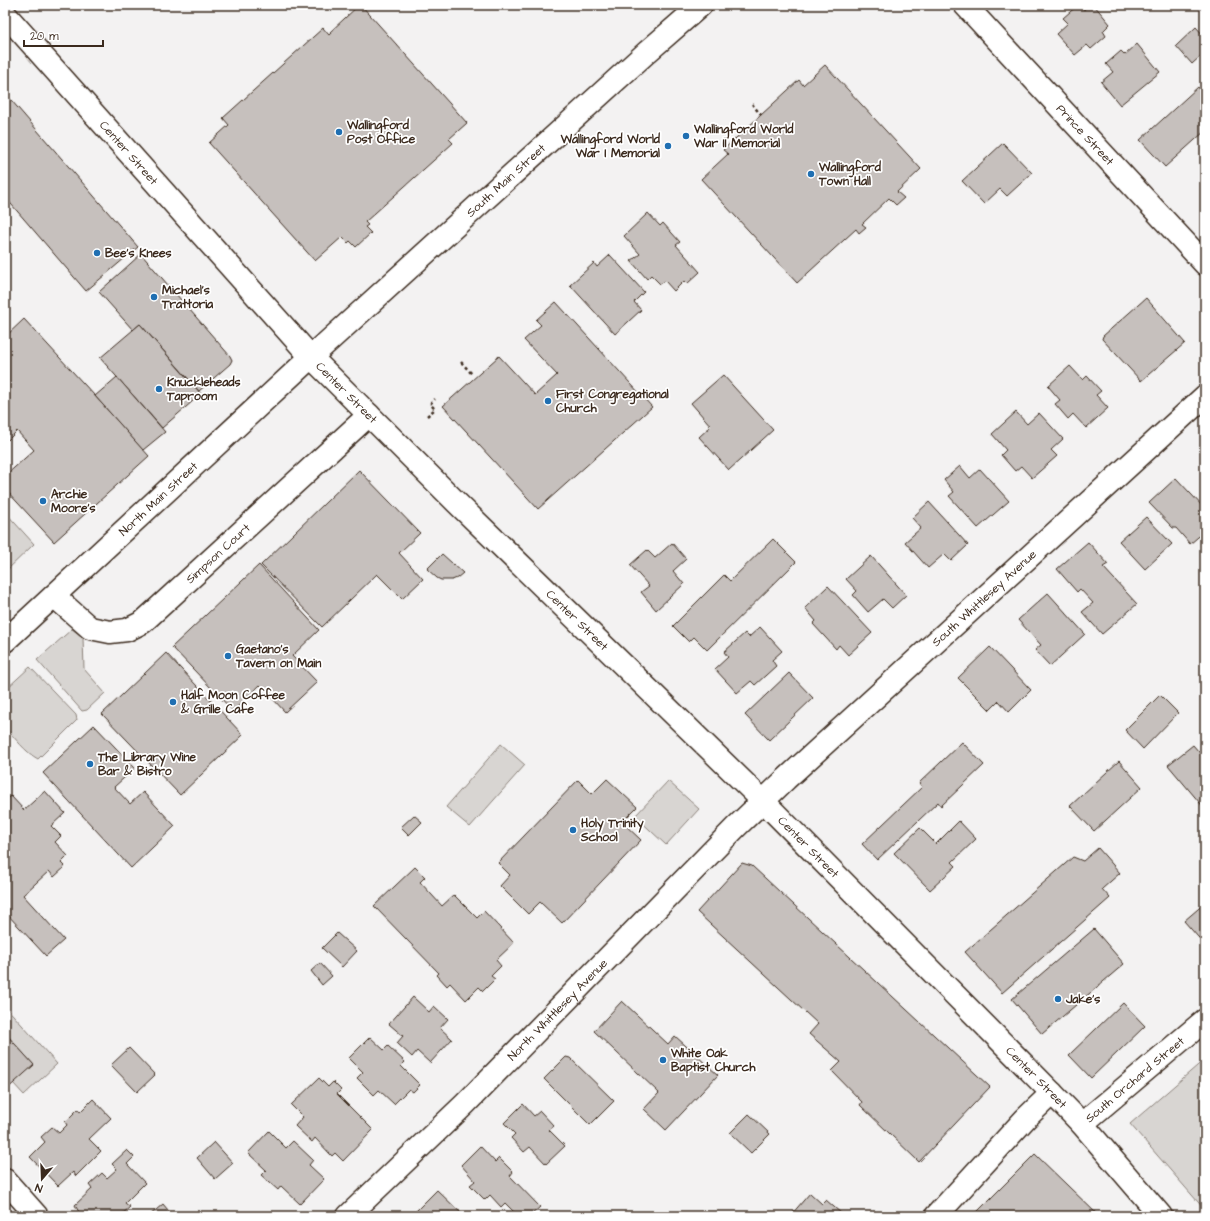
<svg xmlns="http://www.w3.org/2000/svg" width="1210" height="1221" font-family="'Architects Daughter',sans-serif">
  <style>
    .green { fill: #d8d5d2; stroke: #8a8078 }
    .building { fill: #c6c0bd; stroke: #3b2a1e }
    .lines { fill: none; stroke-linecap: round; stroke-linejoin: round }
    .minor-casing { stroke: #3b2a1e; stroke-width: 25 }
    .tertiary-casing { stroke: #3b2a1e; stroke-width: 25 }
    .secondary-casing { stroke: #3b2a1e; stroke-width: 25 }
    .path { stroke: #3b2a1e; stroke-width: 2.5; stroke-dasharray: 3 3; stroke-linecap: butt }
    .minor { stroke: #fff; stroke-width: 22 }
    .tertiary { stroke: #fff; stroke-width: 22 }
    .secondary { stroke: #fff; stroke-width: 22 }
    .poi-dot { fill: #1f6fb2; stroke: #fff; stroke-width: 1.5 }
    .labels { text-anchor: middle; stroke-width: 3.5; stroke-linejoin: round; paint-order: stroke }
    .poi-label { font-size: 12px; font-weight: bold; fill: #3b2a1e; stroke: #fff; text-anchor: start }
    .street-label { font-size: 12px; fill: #3b2a1e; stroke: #fff }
  </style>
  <rect width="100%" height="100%" fill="#f3f2f2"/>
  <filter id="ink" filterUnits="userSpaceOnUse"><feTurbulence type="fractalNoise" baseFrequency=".025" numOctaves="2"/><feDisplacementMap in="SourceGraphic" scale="8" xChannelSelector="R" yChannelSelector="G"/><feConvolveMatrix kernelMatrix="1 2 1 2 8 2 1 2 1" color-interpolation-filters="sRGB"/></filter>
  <g filter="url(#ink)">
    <g class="green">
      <polygon points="5,512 34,544 5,572"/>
      <polygon points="72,629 80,635 83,638 84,669 105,693 87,710 82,711 37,660"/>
      <path d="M30,667l46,48 1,5 -39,39c-13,-7 -23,-21 -33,-32v-37z"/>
      <polygon points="501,744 525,765 470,827 446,807"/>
      <polygon points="668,781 699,809 666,845 635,816"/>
      <polygon points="5,1006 57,1064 24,1095 13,1083 34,1065 5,1033"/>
      <polygon points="1205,1059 1205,1210 1130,1124"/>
    </g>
    <g class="building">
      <polygon points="359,5 361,5 467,123 449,139 453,143 365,222 368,225 365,227 371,233 356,247 350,241 348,243 342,237 315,261 209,143 229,125 223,118 323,28 329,35 331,33 330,32"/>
      <polygon points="1078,5 1080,5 1084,10 1089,5 1094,5 1110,24 1103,31 1106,36 1091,49 1087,45 1075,55 1056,34 1068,23 1063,18"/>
      <polygon points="1196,27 1205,37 1205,52 1192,64 1176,46"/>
      <polygon points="1137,44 1160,72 1120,105 1101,82 1113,72 1106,64 1121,51 1125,55"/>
      <polygon points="825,65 921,169 897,192 904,198 896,205 889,198 862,224 866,227 859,233 856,229 797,283 701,179 728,154 723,150 799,80 803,85"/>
      <polygon points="1198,87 1205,95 1205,131 1165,167 1140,140"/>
      <polygon points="5,93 138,247 86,291 5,197"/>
      <polygon points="1003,143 1032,173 1007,196 1000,189 984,204 962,181"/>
      <polygon points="648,213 660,226 663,223 680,242 676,245 700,272 687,284 684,281 674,291 665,281 660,284 651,275 647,279 631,261 640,254 624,236"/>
      <polygon points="141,254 230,356 232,360 230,364 199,391 140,324 133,330 99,292"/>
      <polygon points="610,255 644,292 634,302 641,310 615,334 570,285 594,263 597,267"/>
      <polygon points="1146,298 1185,343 1141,381 1102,339 1103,336"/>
      <polygon points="556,302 652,407 538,509 443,406 499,356 535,395 557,375 524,340 541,325 536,320"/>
      <polygon points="24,319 95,396 149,456 54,542 5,489 5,476 34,450 17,431 8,440 5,437 5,337"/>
      <polygon points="140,324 201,394 162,428 100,358"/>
      <polygon points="1070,366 1083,380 1087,376 1101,391 1096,395 1108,408 1086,428 1073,414 1068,419 1055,404 1060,400 1048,386"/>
      <polygon points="723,375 773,430 729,470 699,437 711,426 691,403"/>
      <polygon points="117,377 165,432 143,450 95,396"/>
      <polygon points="1016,412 1027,424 1039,413 1063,439 1051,450 1057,456 1032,478 1021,466 1015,471 1001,455 1006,450 992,434"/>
      <polygon points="960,466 970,478 980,469 1009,501 978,528 949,496 954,492 944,480"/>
      <polygon points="359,470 420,533 399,553 423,579 402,599 377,574 322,627 261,565"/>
      <polygon points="1176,478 1205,509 1205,531 1190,544 1176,528 1173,528 1149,503"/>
      <polygon points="929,502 968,545 951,561 944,554 928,568 905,542 921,528 912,518"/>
      <polygon points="1146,517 1172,544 1145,569 1119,541"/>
      <polygon points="773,539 796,562 707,650 694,637 689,642 673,626 724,575 730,581"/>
      <polygon points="1088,542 1108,564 1103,567 1137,604 1102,634 1082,612 1093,603 1080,589 1077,592 1057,569"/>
      <polygon points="672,543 686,559 673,571 684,584 656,610 641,592 649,586 630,565 647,550 655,558"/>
      <polygon points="442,554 463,573 457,578 452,580 441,580 437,578 427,569"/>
      <polygon points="871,556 906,595 892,608 883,599 868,612 853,595 857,591 846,579"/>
      <polygon points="259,565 319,630 292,656 317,682 285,712 260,685 233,711 172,647"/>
      <polygon points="828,586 872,633 848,655 839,645 836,649 813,624 816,621 805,608"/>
      <polygon points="1048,593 1085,634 1050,666 1035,650 1041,645 1018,620"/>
      <polygon points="760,627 782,651 772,660 776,666 755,685 751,681 737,693 715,669 728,657 724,652 745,633 749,637"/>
      <polygon points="990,647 1031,690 1009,712 999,701 990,710 958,678"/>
      <polygon points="166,653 243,735 180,795 102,714"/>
      <polygon points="789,673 813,698 769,740 745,715"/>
      <polygon points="1160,695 1178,713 1143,749 1125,730"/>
      <polygon points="94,725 135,768 114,787 130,804 143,792 175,826 131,868 43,773"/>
      <polygon points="962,742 984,765 941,806 938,802 877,860 862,844 922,787 919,783"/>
      <polygon points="1193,745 1205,759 1205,809 1168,765"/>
      <polygon points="1119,761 1142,787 1094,831 1070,806"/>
      <polygon points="607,779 637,807 622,822 641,840 562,923 540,902 528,914 500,886 510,875 498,863 578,780 592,794"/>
      <polygon points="45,791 65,813 51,826 61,836 55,842 68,856 61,863 65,867 54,877 49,871 23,895 64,940 46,956 6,913 5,914 5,801 11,796 24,810"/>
      <polygon points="414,815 422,822 409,835 401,827"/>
      <polygon points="959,821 976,839 952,862 956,866 930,890 894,853 920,828 936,844"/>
      <polygon points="1098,848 1120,873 1102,889 1110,898 1002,993 965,952 1073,857 1083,861"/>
      <polygon points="742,863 752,866 990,1087 919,1162 860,1105 862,1102 832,1071 841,1062 809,1034 818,1024 697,912"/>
      <polygon points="415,867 425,877 420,882 442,906 454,895 477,918 484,911 514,943 496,960 501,966 491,976 495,979 483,991 479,987 466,1000 450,983 447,986 437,975 439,973 374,906"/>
      <polygon points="1205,903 1205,945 1184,921"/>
      <polygon points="1094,929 1124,964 1042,1034 1012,999"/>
      <polygon points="337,933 357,951 342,967 322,948"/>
      <polygon points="320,963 332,976 322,985 311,971"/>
      <polygon points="413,997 429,1012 434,1006 448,1019 440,1028 452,1039 430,1063 417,1051 412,1057 397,1043 403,1036 389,1024"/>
      <polygon points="622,1001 668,1044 675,1036 718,1075 666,1130 644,1109 659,1093 594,1031"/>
      <polygon points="1123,1003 1145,1026 1091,1078 1069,1055"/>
      <polygon points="5,1033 34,1065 5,1091"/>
      <polygon points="370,1037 384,1050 388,1046 405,1062 401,1066 420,1085 413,1092 409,1089 394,1104 379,1090 374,1095 357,1078 363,1072 349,1058"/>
      <polygon points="129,1048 155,1075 137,1092 111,1065"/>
      <polygon points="566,1057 570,1058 614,1101 590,1125 544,1079"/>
      <polygon points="319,1078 328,1087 333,1082 341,1090 337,1094 373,1130 343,1161 335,1153 332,1156 315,1138 312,1142 295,1126 303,1117 291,1105"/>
      <polygon points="93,1099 111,1118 89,1139 101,1151 76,1176 73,1172 58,1186 30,1157 45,1142 41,1137 52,1127 59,1133 67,1125 65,1122 78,1109 80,1112"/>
      <polygon points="523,1104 534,1116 540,1111 554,1126 549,1130 565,1146 546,1164 530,1147 524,1152 511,1138 515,1134 504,1123"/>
      <polygon points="749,1114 770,1134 751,1153 730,1133"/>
      <polygon points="269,1131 286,1148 293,1141 313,1160 309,1165 324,1179 300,1204 281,1186 278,1190 261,1175 266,1170 248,1153"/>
      <polygon points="214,1142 233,1163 215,1179 197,1158"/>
      <polygon points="480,1146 495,1162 499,1158 513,1172 510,1176 540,1207 530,1216 518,1216 505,1203 501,1207 490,1195 485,1200 470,1185 475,1181 461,1165"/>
      <polygon points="127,1150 134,1157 127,1164 145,1183 125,1203 130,1207 120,1216 83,1216 80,1214 75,1205 92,1189 89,1185 102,1173 107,1178 117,1169 112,1164"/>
      <polygon points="1035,1154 1099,1216 973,1216"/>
      <polygon points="437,1190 464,1216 419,1216 415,1212"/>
      <polygon points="810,1193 822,1204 826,1200 842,1214 841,1216 792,1216 791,1215"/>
      <polygon points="163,1204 173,1216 149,1216"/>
    </g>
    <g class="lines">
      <g class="minor-casing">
        <g id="minor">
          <path id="s1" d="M965,5l240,259"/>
          <path id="s2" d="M311,357l335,-304 55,-48"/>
          <path id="s3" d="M54,596l36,32 20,4 17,-2 16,-8 226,-207"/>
          <path id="s4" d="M1082,1124l123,-104"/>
          <polyline points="5,1180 37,1216"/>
          <path id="s5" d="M348,1216l117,-112 271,-277 50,-48 419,-383"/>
          <polyline points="936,1216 1025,1119 1052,1093"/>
        </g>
      </g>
      <g class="tertiary-casing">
        <g id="tertiary">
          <path id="s6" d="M5,641l306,-284"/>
        </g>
      </g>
      <g class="secondary-casing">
        <g id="secondary">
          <path id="s7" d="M5,14l306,343 146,146 306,298 289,292 30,31 79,92"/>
        </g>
      </g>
      <g class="path">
        <polyline points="752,104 761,115"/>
        <polyline points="461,362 472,374"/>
        <polyline points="427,416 435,409 430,404 435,399"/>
      </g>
      <use href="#minor" class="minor"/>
      <use href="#tertiary" class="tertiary"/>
      <use href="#secondary" class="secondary"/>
    </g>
  </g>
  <g class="poi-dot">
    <circle cx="339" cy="132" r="4"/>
    <circle cx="686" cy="136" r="4"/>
    <circle cx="668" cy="146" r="4"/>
    <circle cx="811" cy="174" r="4"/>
    <circle cx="97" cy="253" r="4"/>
    <circle cx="154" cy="297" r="4"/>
    <circle cx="159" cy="389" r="4"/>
    <circle cx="548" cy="401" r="4"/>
    <circle cx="43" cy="501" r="4"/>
    <circle cx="228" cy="656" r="4"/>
    <circle cx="173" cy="702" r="4"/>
    <circle cx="90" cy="764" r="4"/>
    <circle cx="573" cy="830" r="4"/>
    <circle cx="1058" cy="999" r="4"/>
    <circle cx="663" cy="1060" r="4"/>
  </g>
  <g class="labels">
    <g class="poi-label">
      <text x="347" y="129">Wallingford<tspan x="347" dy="14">Post Office</tspan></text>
      <text x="694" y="133">Wallingford World<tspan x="694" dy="14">War II Memorial</tspan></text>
      <text x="660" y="143" text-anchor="end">Wallingford World<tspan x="660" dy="14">War I Memorial</tspan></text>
      <text x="819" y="171">Wallingford<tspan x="819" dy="14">Town Hall</tspan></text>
      <text x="105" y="257">Bee's Knees</text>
      <text x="162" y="294">Michael's<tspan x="162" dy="14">Trattoria</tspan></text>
      <text x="167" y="386">Knuckleheads<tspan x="167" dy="14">Taproom</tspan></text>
      <text x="556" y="398">First Congregational<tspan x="556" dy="14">Church</tspan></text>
      <text x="51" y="498">Archie<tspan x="51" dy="14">Moore's</tspan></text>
      <text x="236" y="653">Gaetano's<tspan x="236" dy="14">Tavern on Main</tspan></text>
      <text x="181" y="699">Half Moon Coffee<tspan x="181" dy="14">&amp; Grille Cafe</tspan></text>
      <text x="98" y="761">The Library Wine<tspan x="98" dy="14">Bar &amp; Bistro</tspan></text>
      <text x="581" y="827">Holy Trinity<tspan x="581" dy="14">School</tspan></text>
      <text x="1066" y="1003">Jake's</text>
      <text x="671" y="1057">White Oak<tspan x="671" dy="14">Baptist Church</tspan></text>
    </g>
    <g class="street-label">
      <text dy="4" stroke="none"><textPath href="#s1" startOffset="177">Prince Street</textPath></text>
      <text dy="4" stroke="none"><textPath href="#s7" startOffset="186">Center Street</textPath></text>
      <text dy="4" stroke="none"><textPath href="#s2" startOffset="263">South Main Street</textPath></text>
      <text dy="4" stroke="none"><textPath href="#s7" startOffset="510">Center Street</textPath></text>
      <text dy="4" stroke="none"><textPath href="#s6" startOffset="209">North Main Street</textPath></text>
      <text dy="4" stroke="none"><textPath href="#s3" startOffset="205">Simpson Court</textPath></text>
      <text dy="4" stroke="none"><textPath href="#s5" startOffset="887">South Whittlesey Avenue</textPath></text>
      <text dy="4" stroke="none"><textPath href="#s7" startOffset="834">Center Street</textPath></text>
      <text dy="4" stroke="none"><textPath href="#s7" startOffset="1158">Center Street</textPath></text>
      <text dy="4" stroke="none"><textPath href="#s5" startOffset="294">North Whittlesey Avenue</textPath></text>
      <text dy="4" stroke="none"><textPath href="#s7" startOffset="1482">Center Street</textPath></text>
      <text dy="4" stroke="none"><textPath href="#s4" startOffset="69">South Orchard Street</textPath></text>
    </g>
  </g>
  <rect width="1210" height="1221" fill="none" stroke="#fff" stroke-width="20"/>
  <rect x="10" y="10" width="1190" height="1201" fill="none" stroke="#3b2a1e" stroke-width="1.5" filter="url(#ink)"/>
  <g transform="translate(42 1179) rotate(199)" stroke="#ffffff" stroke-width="3" paint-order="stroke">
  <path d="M0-3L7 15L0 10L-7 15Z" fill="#3b2a1e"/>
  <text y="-6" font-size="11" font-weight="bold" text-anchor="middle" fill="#3b2a1e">N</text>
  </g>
  <path d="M24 40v6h79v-6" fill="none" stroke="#3b2a1e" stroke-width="2"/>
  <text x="30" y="40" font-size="12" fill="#3b2a1e" stroke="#ffffff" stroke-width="3" paint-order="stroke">20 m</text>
</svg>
